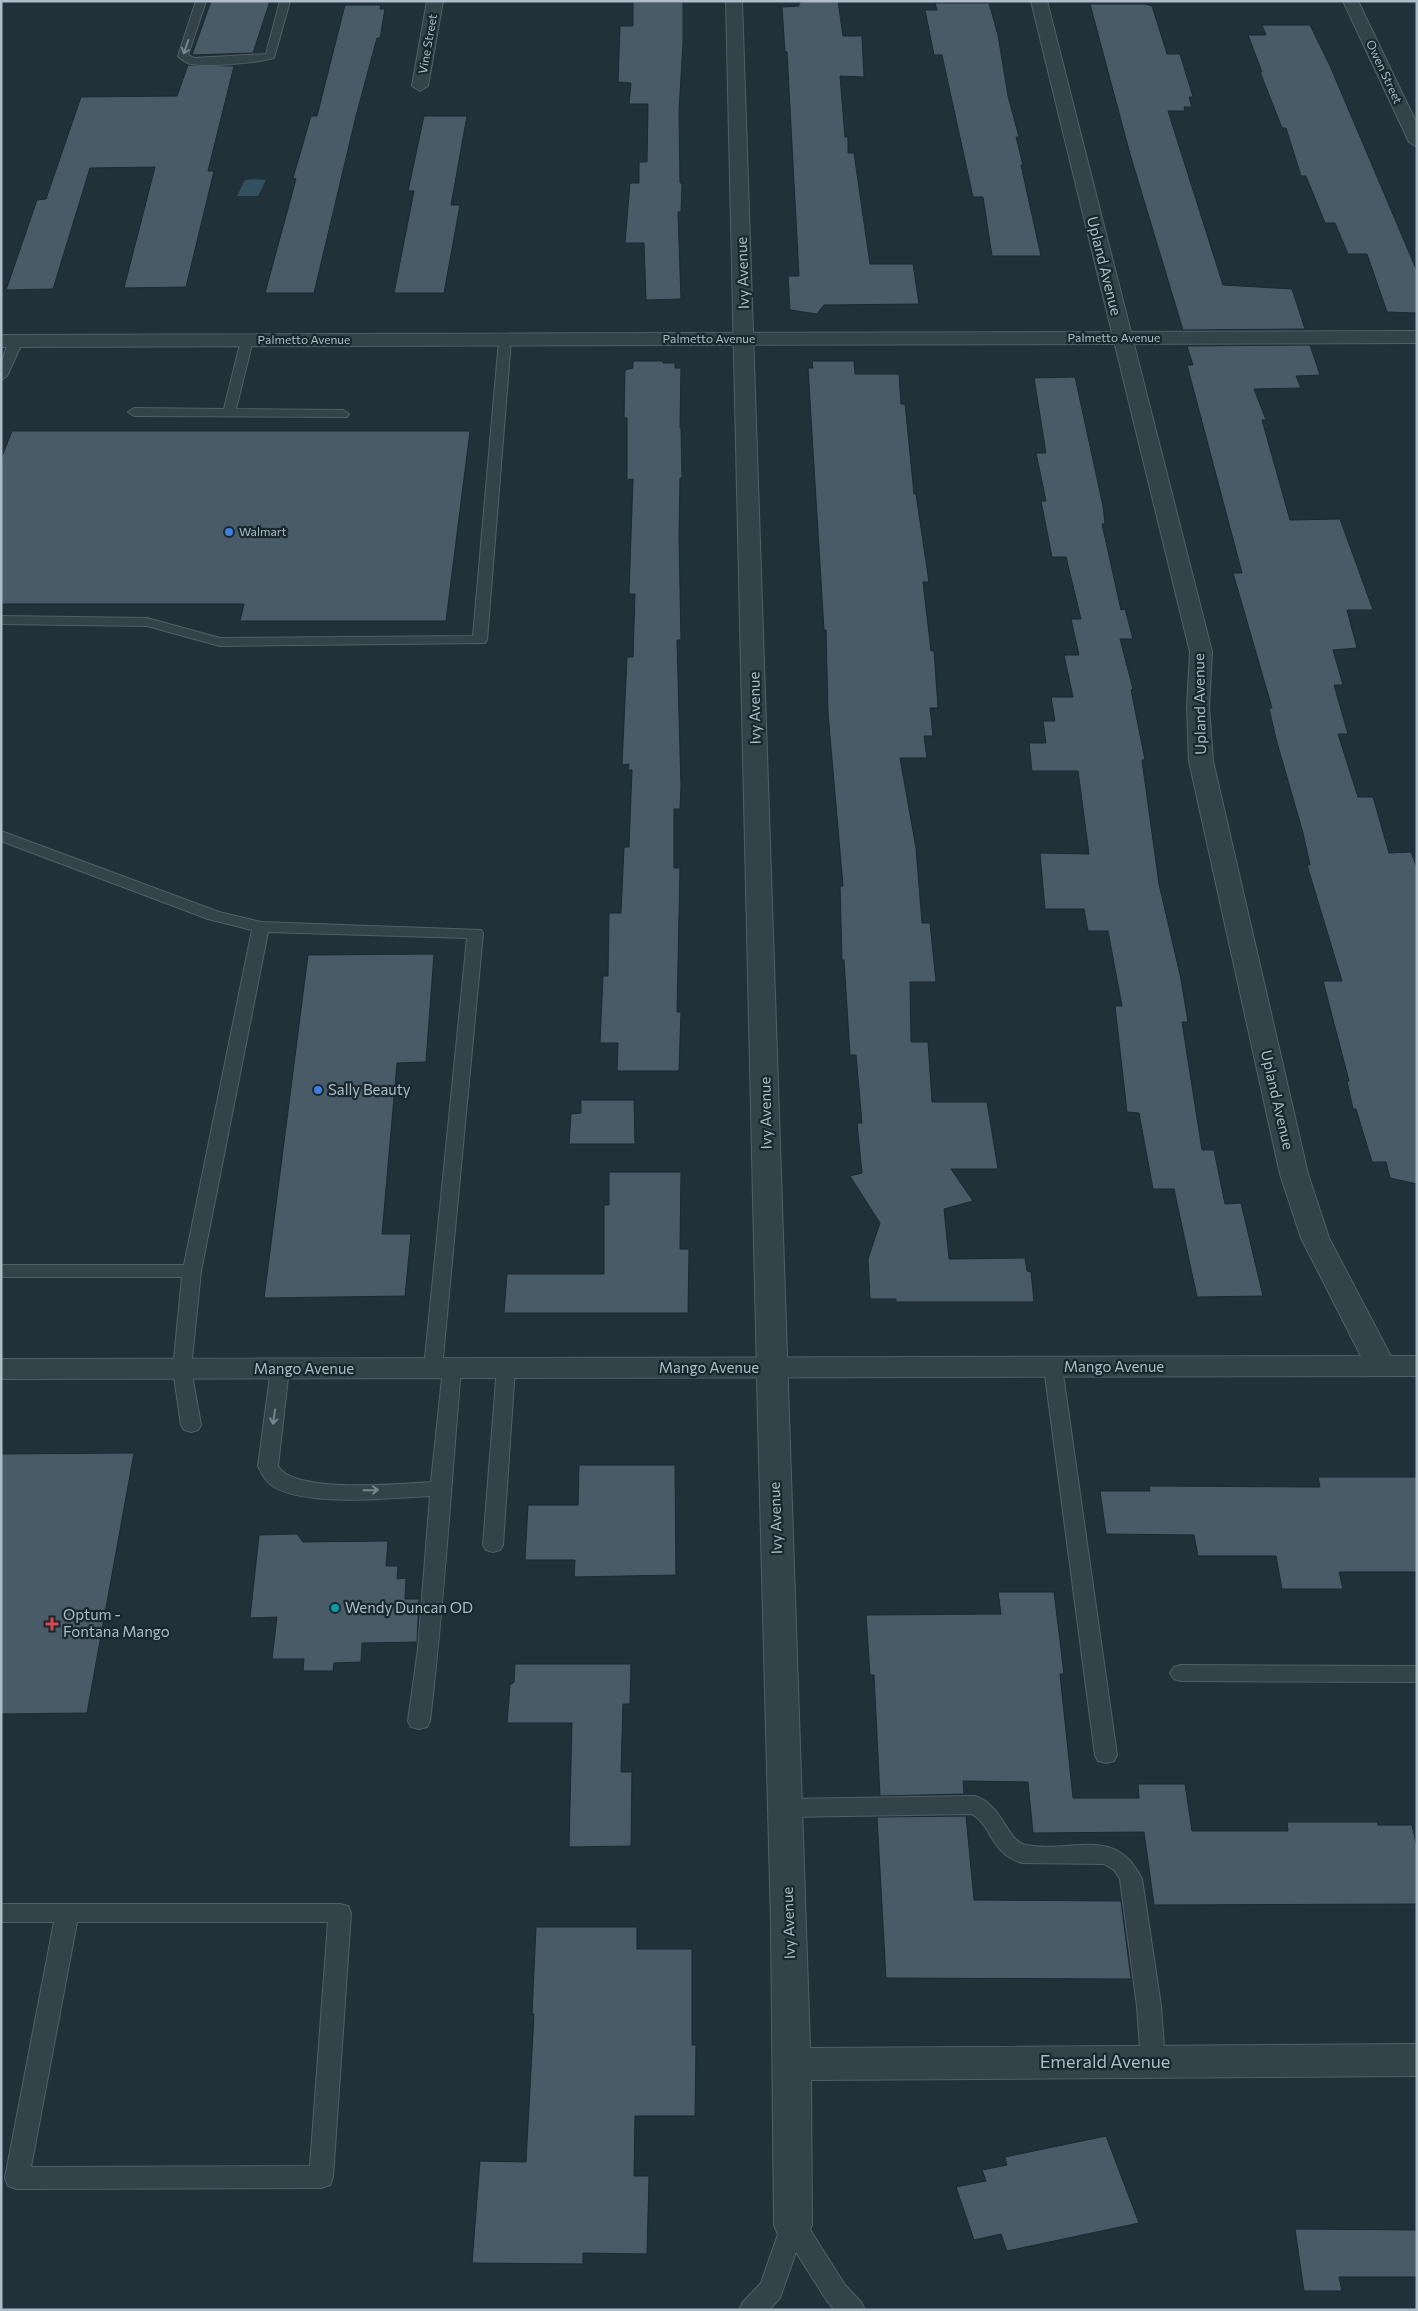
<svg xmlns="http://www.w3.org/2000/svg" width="1418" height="2311" font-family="Commissioner,sans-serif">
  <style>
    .water { fill: #315060 }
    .building { fill: #485b66; stroke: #1b2931 }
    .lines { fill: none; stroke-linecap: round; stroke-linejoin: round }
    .service-casing { stroke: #516068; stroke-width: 2 }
    .minor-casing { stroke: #516068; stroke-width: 2 }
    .tertiary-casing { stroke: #516068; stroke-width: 2 }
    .service { fill: #34424a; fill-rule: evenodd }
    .minor { fill: #34424a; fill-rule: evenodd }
    .tertiary { fill: #34424a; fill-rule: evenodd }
    .oneway { stroke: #77868f }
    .shop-dot { fill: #3f7fe0; stroke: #19272f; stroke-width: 2 }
    .culture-dot { fill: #0f9aa8; stroke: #19272f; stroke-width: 2 }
    .health-dot { fill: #e0444e; stroke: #19272f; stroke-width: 2 }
    .labels { text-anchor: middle; stroke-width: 4.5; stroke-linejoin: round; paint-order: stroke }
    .far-street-label { font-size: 12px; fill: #aebdc7; stroke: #19272f }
    .far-poi-label { font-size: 12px; fill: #aebdc7; stroke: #19272f; text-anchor: start }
    .street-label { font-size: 15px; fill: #aebdc7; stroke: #19272f }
    .poi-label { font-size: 15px; fill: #aebdc7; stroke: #19272f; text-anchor: start }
    .near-street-label { font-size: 18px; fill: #aebdc7; stroke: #19272f }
  </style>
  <rect width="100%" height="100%" fill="#20313a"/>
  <polygon class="water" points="254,179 266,180 258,196 237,196 245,180"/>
  <g class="building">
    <polygon points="211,1 270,1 253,53 192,55"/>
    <polygon points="803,1 838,1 843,36 862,36 864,77 840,76 845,137 848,137 848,153 854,153 870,264 913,264 919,304 824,305 817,314 790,310 788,276 799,276 787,52 785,52 782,7 799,6 799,3"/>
    <polygon points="633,2 683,2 683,43 679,111 680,183 682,183 681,212 678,212 681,299 646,300 644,243 625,243 630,183 639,183 639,162 647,162 648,104 629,104 631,83 618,82 620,26 633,26"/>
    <polygon points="935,3 989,3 998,35 1008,96 1019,137 1016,137 1023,165 1021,165 1041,256 992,256 983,197 973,197 942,55 934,55 925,10 937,10"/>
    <polygon points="1090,4 1145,4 1152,6 1167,54 1180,54 1193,97 1189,97 1192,107 1184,107 1185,111 1168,111 1223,285 1292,289 1305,329 1183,330 1130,154"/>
    <polygon points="345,5 381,5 380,9 385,9 380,38 377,38 356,116 314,293 265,293 296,179 293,178 311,116 317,116"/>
    <polygon points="1262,25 1310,25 1330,66 1417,271 1417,313 1387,312 1367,254 1348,254 1335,223 1325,223 1306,176 1301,176 1286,128 1282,128 1260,72 1262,72 1248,35 1266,35"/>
    <polygon points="188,65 234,66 208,171 214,171 186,287 124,288 155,167 90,168 53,289 6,290 37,200 46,199 81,97 177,96"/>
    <polygon points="424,116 467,116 451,205 460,205 444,293 394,293 414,191 408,191"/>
    <polygon points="1310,345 1320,375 1296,376 1301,388 1254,389 1266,420 1262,420 1290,520 1340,519 1373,610 1347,610 1357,648 1333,650 1343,685 1334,685 1348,734 1338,734 1358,797 1373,797 1389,853 1411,852 1417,868 1417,1184 1390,1178 1386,1162 1372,1162 1356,1109 1353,1109 1347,1081 1349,1081 1323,981 1342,981 1307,865 1310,865 1303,833 1276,739 1269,708 1272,708 1233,573 1242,573 1187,365 1193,365 1187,346"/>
    <polygon points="633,361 663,361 663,363 675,363 675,368 681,368 680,428 681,428 682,478 680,478 679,537 681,640 677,640 681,787 680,809 674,809 674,868 680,868 677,1012 681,1012 679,1071 617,1071 618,1043 600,1043 603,976 608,976 609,913 621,913 624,847 629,847 632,770 628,770 629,764 622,765 627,657 633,657 635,594 629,594 633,479 627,480 627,418 624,418 625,370 633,368"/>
    <polygon points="812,361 854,361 855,374 899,374 901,404 905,404 914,494 916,494 929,582 923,582 931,651 934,651 938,708 930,708 933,736 924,736 927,758 900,758 916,848 922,923 930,923 936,982 910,982 911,1042 928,1042 932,1102 987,1102 998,1169 951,1169 973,1201 944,1209 949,1259 1025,1258 1027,1271 1031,1272 1034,1302 896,1302 896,1299 870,1299 868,1259 880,1223 850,1176 862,1173 857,1123 862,1123 856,1055 850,1055 844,960 842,960 840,886 843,886 828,713 826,630 824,630 808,368 813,368"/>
    <polygon points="1075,377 1103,506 1105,524 1102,524 1121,610 1125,609 1133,639 1120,639 1133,689 1131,690 1145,760 1142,760 1159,884 1181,979 1188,1022 1182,1022 1202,1150 1214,1150 1225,1204 1241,1203 1263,1296 1197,1297 1174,1189 1153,1189 1139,1113 1127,1112 1115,1006 1122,1006 1108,931 1088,931 1084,909 1045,909 1040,853 1089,854 1078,771 1032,771 1029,743 1046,743 1043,721 1055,721 1051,697 1073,697 1064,655 1079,655 1071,619 1081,619 1066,557 1052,557 1041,501 1046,501 1036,453 1046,453 1034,378"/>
    <polygon points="12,431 470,431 446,621 240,621 244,604 1,604 1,459"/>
    <polygon points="434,954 426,1062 397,1063 382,1234 411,1234 405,1296 264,1298 308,955"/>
    <polygon points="581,1100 634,1100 635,1144 569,1144 571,1114 581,1113"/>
    <polygon points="609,1172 681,1172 680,1249 689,1249 688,1313 504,1313 507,1274 604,1274 604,1205 609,1205"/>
    <polygon points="134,1453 87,1713 1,1714 1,1454"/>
    <polygon points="579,1465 675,1465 676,1575 574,1577 575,1560 525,1560 528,1505 578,1505"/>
    <polygon points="1318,1477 1417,1477 1417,1572 1339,1572 1343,1589 1282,1589 1276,1556 1198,1556 1194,1535 1106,1534 1100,1491 1150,1491 1149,1486 1320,1487"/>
    <polygon points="297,1534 303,1542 388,1541 386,1566 398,1566 397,1579 406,1578 405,1599 419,1599 417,1642 362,1643 361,1662 334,1663 333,1671 303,1671 304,1659 272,1659 277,1617 250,1618 259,1535"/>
    <polygon points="998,1592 1054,1592 1064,1674 1060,1674 1073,1798 1139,1798 1138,1784 1185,1784 1192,1831 1288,1831 1287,1822 1377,1822 1378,1825 1412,1825 1417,1848 1417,1904 1154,1905 1144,1832 1033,1833 1028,1782 963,1781 964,1794 880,1796 874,1675 870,1675 866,1615 1001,1614"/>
    <polygon points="515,1664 631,1664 630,1704 623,1704 621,1772 632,1772 631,1846 569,1847 572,1723 507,1723 510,1685 514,1682"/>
    <polygon points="966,1816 974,1900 1121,1901 1131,1979 886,1978 877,1817"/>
    <polygon points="536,1927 637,1927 637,1949 692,1949 692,2045 696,2045 695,2116 635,2116 634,2176 649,2176 647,2254 583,2253 583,2264 472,2263 480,2161 526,2162 534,2014 532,2014"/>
    <polygon points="1106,2136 1139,2223 1007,2251 1001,2234 974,2240 956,2187 986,2181 982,2170 1007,2165 1005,2157"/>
    <polygon points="1295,2229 1417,2230 1417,2277 1339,2277 1342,2291 1304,2291"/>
  </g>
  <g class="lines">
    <g class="service-casing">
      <g id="service">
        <path d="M196,1h10l-18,54 6,3 72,-4 14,-53h10l-16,57c-18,5 -64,9 -83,6 -5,-1 -10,-5 -13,-8z"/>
        <polygon points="247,336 253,340 236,409 343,410 349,414 347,417 134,416 128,412 134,408 224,409 241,340"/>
        <polygon points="505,336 511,340 487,640 485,643 220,646 147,626 1,624 1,616 147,618 220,638 473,636 499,340"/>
        <path d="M17,337l6,4 -16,35 -6,4c0,-12 2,-39 16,-43z"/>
        <polygon points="1,831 219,912 261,922 481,930 483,933 442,1368 440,1373 433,1374 426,1373 424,1368 467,938 268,932 201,1271 191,1369 201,1425 198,1430 191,1432 184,1430 181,1425 173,1369 182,1277 1,1277 1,1265 184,1265 252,930 208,919 1,841"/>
        <polygon points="1053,1361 1060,1362 1062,1367 1117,1755 1114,1761 1106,1763 1098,1761 1095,1755 1044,1367 1046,1362"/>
        <path d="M452,1362l7,1 2,5c-10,118 -17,236 -31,353l-3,6 -8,2 -8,-2 -3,-6 10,-72 12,-153c-41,2 -121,11 -156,-9 -8,-5 -12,-13 -16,-21l13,-97 2,-5 7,-1 7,1 2,5 -11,97c15,28 123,18 153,16l12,-114 2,-5z"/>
        <polygon points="506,1362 513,1363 515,1368 503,1545 500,1550 493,1552 486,1550 483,1545 497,1368 499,1363"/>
        <polygon points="1181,1665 1417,1666 1417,1682 1181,1681 1174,1679 1170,1673 1174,1667"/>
        <path d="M975,1796c29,10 31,45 51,49 46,9 89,-21 116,34l19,127 4,55 -4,7 -8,3 -8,-3 -4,-7 -4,-55 -17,-127 -6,-9 -10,-6 -82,-1c-33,-11 -28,-35 -50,-49l-187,3 -8,-3 -3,-6 3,-6 8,-3z"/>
        <path d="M1,1904h339l8,2 3,7 -18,264 -3,8 -9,3 -304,1 -9,-3 -3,-8 49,-256h-53zM77,1922h251l-18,244 -279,1z"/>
        <polygon points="793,2214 802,2217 845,2285 861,2302 865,2310 835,2310 827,2301 796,2252 780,2298 769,2310 739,2310 743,2302 761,2283 784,2217"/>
      </g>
    </g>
    <g class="minor-casing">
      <g id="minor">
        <polygon points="427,1 443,1 428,86 420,91 412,86"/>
        <polygon points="726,1 742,1 810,2048 1417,2044 1417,2076 811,2080 812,2225 807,2237 793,2242 779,2237 774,2225 771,1923 758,1420"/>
        <polygon points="1031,1 1047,1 1212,652 1209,707 1213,761 1308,1174 1329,1238 1396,1366 1392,1373 1381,1376 1370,1373 1366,1366 1301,1238 1280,1174 1189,761 1187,707 1190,652"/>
        <polygon points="1343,1 1358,1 1417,124 1417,147 1409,142"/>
      </g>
    </g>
    <g class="tertiary-casing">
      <g id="tertiary">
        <polygon points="1417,331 1417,343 1,347 1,335"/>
        <polygon points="1417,1356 1417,1376 1,1379 1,1359"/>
      </g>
    </g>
    <use href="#service" class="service"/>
    <use href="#minor" class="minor"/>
    <use href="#tertiary" class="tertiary"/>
  </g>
  <defs><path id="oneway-shaft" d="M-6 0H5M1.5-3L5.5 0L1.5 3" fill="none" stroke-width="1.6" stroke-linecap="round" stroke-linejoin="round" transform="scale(1.25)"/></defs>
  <g class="oneway">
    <use href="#oneway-shaft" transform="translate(186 47) rotate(109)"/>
    <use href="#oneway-shaft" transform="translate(274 1417) rotate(98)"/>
    <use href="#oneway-shaft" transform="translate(371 1490) rotate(-1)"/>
  </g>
  <g class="shop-dot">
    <circle cx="229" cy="532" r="5"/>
    <circle cx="318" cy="1090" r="5"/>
  </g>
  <circle class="culture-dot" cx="335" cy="1608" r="5"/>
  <path class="health-dot" d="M49.5 1616.5h5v5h5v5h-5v5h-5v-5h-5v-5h5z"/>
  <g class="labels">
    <g class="far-street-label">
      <text transform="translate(428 44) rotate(-80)" y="4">Vine Street</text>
      <text transform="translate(1384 72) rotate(65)" y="4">Owen Street</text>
      <text x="1114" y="342">Palmetto Avenue</text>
      <text x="709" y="343">Palmetto Avenue</text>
      <text x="304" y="344">Palmetto Avenue</text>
    </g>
    <g class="far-poi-label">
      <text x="239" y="536">Walmart</text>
    </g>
    <g class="street-label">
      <text transform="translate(1104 266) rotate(76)" y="5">Upland Avenue</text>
      <text transform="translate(743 273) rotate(-92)" y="5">Ivy Avenue</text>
      <text transform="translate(1200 704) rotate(-91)" y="5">Upland Avenue</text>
      <text transform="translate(755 708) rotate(-91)" y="5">Ivy Avenue</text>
      <text transform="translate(1277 1100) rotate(77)" y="5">Upland Avenue</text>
      <text transform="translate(766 1113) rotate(-91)" y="5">Ivy Avenue</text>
      <text x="1114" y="1372">Mango Avenue</text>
      <text x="709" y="1373">Mango Avenue</text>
      <text x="304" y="1374">Mango Avenue</text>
      <text transform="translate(776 1518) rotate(-92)" y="5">Ivy Avenue</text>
      <text transform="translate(789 1923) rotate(-92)" y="5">Ivy Avenue</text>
    </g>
    <g class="poi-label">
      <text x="328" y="1095">Sally Beauty</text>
      <text x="345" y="1613">Wendy Duncan OD</text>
      <text x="63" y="1620">Optum -<tspan x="63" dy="17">Fontana Mango</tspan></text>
    </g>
    <g class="near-street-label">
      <text x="1105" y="2068">Emerald Avenue</text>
    </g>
  </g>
  <rect width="1418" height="2311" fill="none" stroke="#aebdc7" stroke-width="5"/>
</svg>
